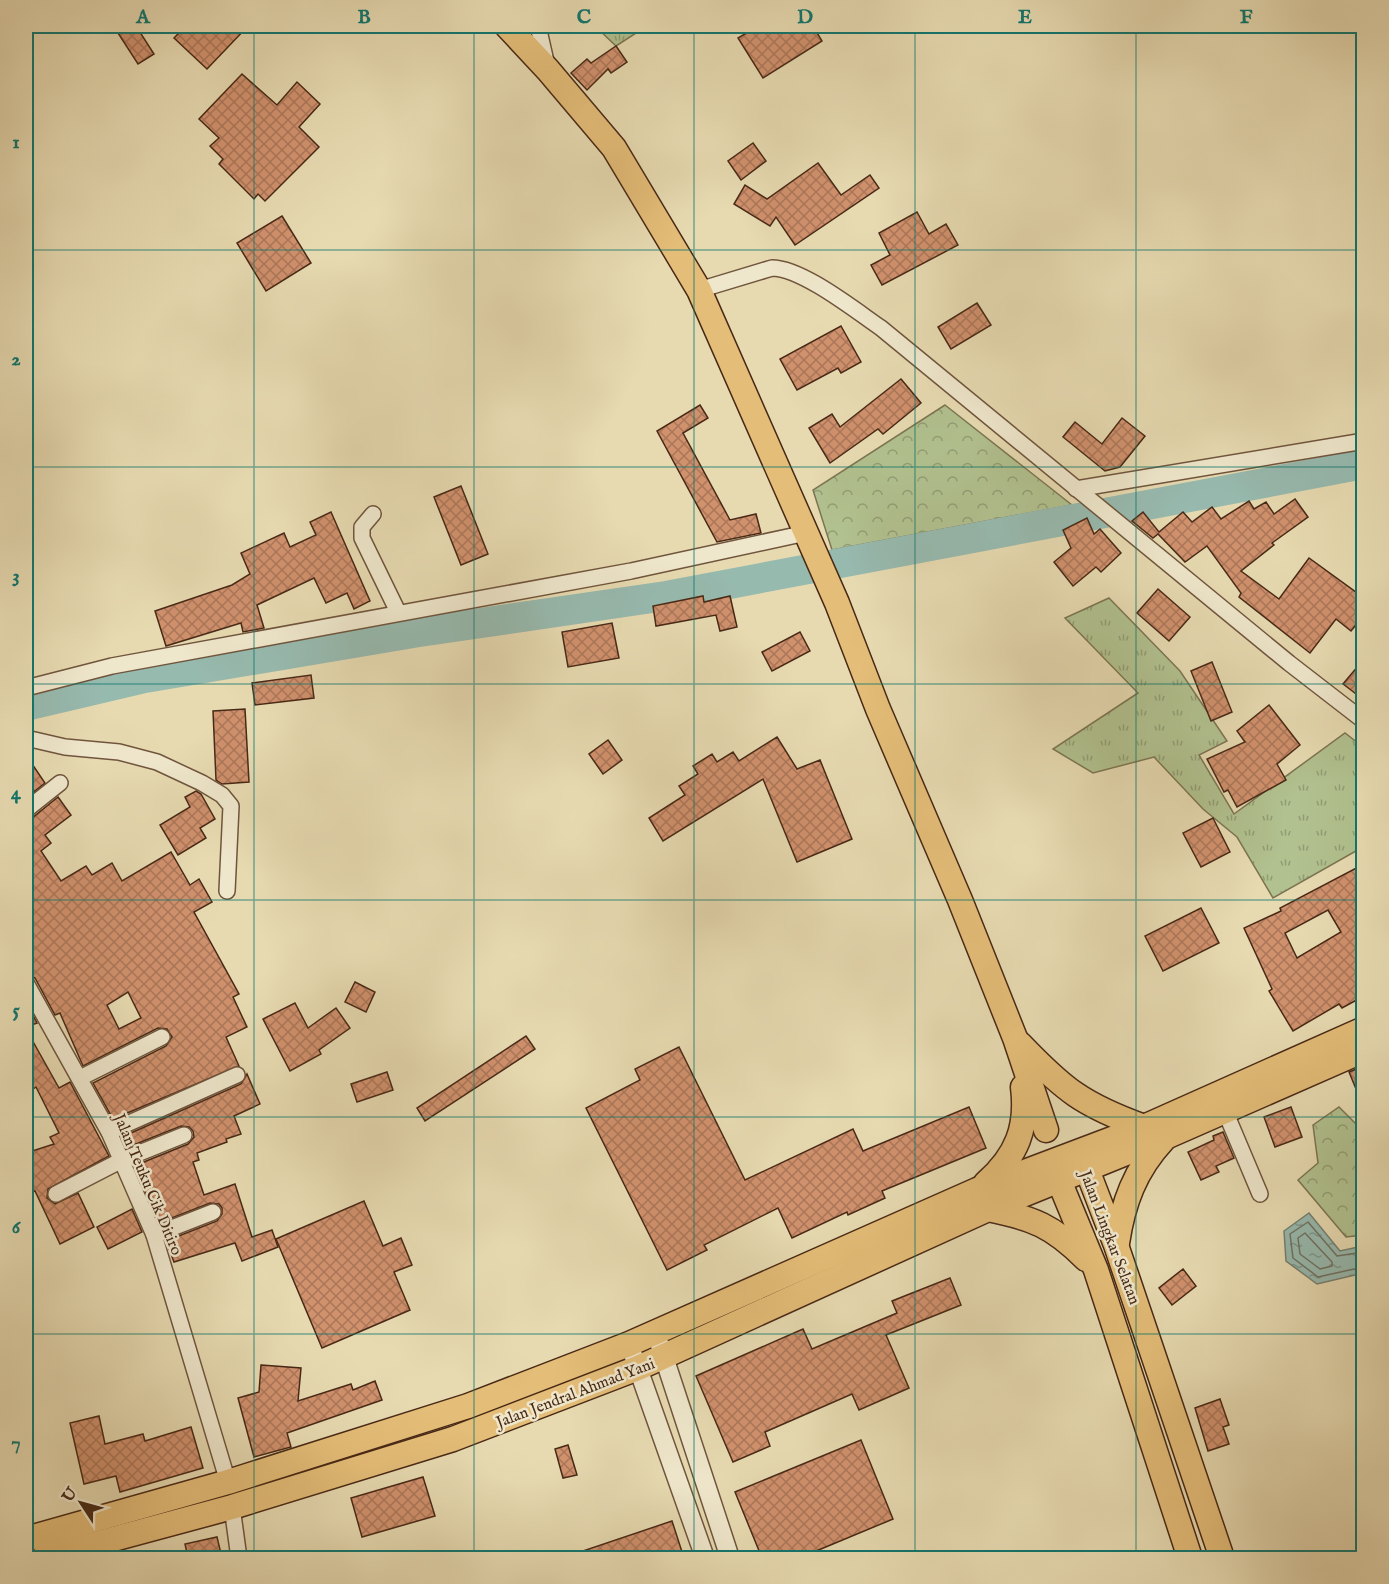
<svg xmlns="http://www.w3.org/2000/svg" width="1389" height="1584" font-family="'IM FELL English',serif">
  <style>
    .grass { fill: url(#grass-tufts); stroke: #7c7552; stroke-width: 1.5 }
    .forest { fill: url(#forest-crowns); stroke: #7c7552; stroke-width: 1.5 }
    .water { fill: url(#water-ripples); stroke: #778072; stroke-width: 1.5 }
    .lines { fill: none; stroke-linecap: round; stroke-linejoin: round }
    .shore { stroke: #707262; stroke-width: 1.5 }
    .river { stroke: #97baaf; stroke-width: 30 }
    .building { fill: url(#building-cross-hatch); stroke: #482916; stroke-width: 1.5; fill-rule: evenodd }
    .minor-casing { stroke: #70553d; stroke-width: 18 }
    .tertiary-casing { stroke: #70553d; stroke-width: 21 }
    .trunk-casing { stroke: #482916; stroke-width: 27 }
    .minor { stroke: #efe7cc; stroke-width: 15 }
    .tertiary { stroke: #efe7cc; stroke-width: 18 }
    .trunk { stroke: #e4bd78; stroke-width: 24 }
    .grid { fill: none; stroke: #0f766e; stroke-width: 1.5; stroke-opacity: 0.55 }
    .labels { text-anchor: middle; stroke-width: 5; stroke-linejoin: round; paint-order: stroke }
    .street-label { font-size: 16px; fill: #482916; stroke: #efe7cc }
    .neatline { fill: none; stroke: #0f766e; stroke-width: 2 }
    .grid-label { font-size: 20px; text-anchor: middle; font-weight: bold; fill: #0f766e }
  </style>
  <defs>
    <pattern id="grass-tufts" width="24" height="20" patternUnits="userSpaceOnUse" patternTransform="scale(1.5)"><rect width="24" height="20" fill="#b1c18f"/><path d="M3 7l-1-3M5 7V3M7 7l1-3M15 17l-1-3M17 17v-4M19 17l1-3" fill="none" stroke="#929d74"/></pattern>
    <pattern id="forest-crowns" width="20" height="18" patternUnits="userSpaceOnUse" patternTransform="scale(1.5)"><rect width="20" height="18" fill="#b1c18f"/><path d="M2 6a3 3 0 1 1 6 0M12 15a3 3 0 1 1 6 0" fill="none" stroke="#929d74"/></pattern>
    <pattern id="water-ripples" width="26" height="14" patternUnits="userSpaceOnUse" patternTransform="scale(1.5)"><rect width="26" height="14" fill="#97baaf"/><path d="M2 4q2-2 4 0t4 0M15 11q2-2 4 0t4 0" fill="none" stroke="#7d978d"/></pattern>
    <pattern id="building-cross-hatch" width="8" height="8" patternUnits="userSpaceOnUse" patternTransform="scale(1.5)"><rect width="8" height="8" fill="#d0916d"/><path d="M0 0l8 8M0 8l8-8" fill="none" stroke="#ab7659"/></pattern>
  </defs>
  <rect width="100%" height="100%" fill="#e7dab1"/>
  <filter id="stains"><feTurbulence type="fractalNoise" baseFrequency=".00333" numOctaves="4"/><feColorMatrix values="0 0 0 0 .2 0 0 0 0 .09 0 0 0 0 .02 0 0 0 .5 -.17"/></filter>
  <radialGradient id="worn" r=".72"><stop offset=".6" stop-color="#630" stop-opacity="0"/><stop offset="1" stop-color="#630" stop-opacity=".3"/></radialGradient>
  <g class="grass">
    <polygon points="595,26 647,26 616,46"/>
    <polygon points="1109,598 1180,671 1227,741 1199,755 1234,814 1345,733 1363,747 1363,847 1273,898 1237,837 1203,809 1154,757 1093,773 1053,749 1138,693 1065,618"/>
  </g>
  <g class="forest">
    <polygon points="945,405 1072,505 832,550 813,490"/>
    <polygon points="1339,1107 1363,1131 1363,1235 1346,1237 1298,1180 1318,1163 1313,1125"/>
  </g>
  <polygon class="water" points="1309,1213 1340,1251 1363,1246 1363,1280 1355,1275 1317,1284 1286,1261 1284,1231"/>
  <g class="lines">
    <g class="shore">
      <polygon points="1305,1233 1332,1262 1332,1266 1320,1269 1300,1254 1298,1238"/>
      <polyline points="1364,1252 1337,1256 1308,1222 1290,1234 1293,1258 1318,1277 1354,1269 1364,1273"/>
    </g>
    <polyline class="river" points="26,706 145,678 419,632 666,596 1364,464"/>
  </g>
  <g class="building">
    <polygon points="130,26 136,26 154,54 138,64 118,33"/>
    <polygon points="186,26 248,26 207,69 174,38"/>
    <polygon points="758,26 813,26 822,41 763,78 738,38"/>
    <polygon points="616,46 627,62 611,73 608,69 587,90 571,73 587,59 591,63"/>
    <polygon points="242,74 277,105 297,82 320,104 299,127 319,147 265,201 258,194 254,199 219,164 223,159 210,146 219,138 199,119"/>
    <polygon points="753,143 766,161 741,180 728,161"/>
    <polygon points="818,163 841,195 870,175 879,188 795,245 776,217 770,226 734,204 745,185 767,199"/>
    <polygon points="917,212 929,234 946,224 958,245 882,285 871,265 890,255 879,233"/>
    <polygon points="282,216 311,263 266,291 237,243"/>
    <polygon points="977,303 991,325 951,349 938,327"/>
    <polygon points="841,326 861,362 841,373 838,368 797,390 780,359"/>
    <polygon points="901,379 921,403 883,434 878,429 830,463 809,428 832,414 840,427"/>
    <polygon points="700,405 708,418 683,433 730,520 756,514 761,533 717,542 657,431"/>
    <polygon points="1122,418 1145,436 1120,467 1105,471 1063,437 1075,422 1102,444"/>
    <polygon points="461,486 488,554 461,565 434,497"/>
    <polygon points="1295,499 1308,517 1272,543 1274,545 1241,571 1279,599 1309,558 1364,598 1364,615 1351,631 1336,619 1310,653 1239,597 1241,593 1207,546 1185,562 1158,534 1153,538 1132,521 1143,512 1159,532 1183,512 1192,522 1212,507 1221,519 1249,501 1254,509 1266,502 1274,514"/>
    <polygon points="331,512 370,601 354,609 347,593 326,603 314,578 257,605 264,628 243,632 241,623 166,646 155,611 232,585 250,574 241,553 284,533 290,547 316,535 310,522"/>
    <polygon points="1087,518 1094,534 1100,529 1121,553 1101,572 1096,567 1073,586 1054,562 1071,548 1063,530"/>
    <polygon points="1158,589 1190,617 1169,641 1137,613"/>
    <polygon points="703,596 704,602 730,596 737,627 720,631 716,615 656,626 653,606"/>
    <polygon points="612,623 619,658 568,667 562,632"/>
    <polygon points="800,632 810,651 772,671 762,652"/>
    <polygon points="1364,659 1364,700 1343,684"/>
    <polygon points="1212,662 1232,712 1211,721 1191,671"/>
    <polygon points="311,675 314,698 255,705 252,683"/>
    <polygon points="1269,705 1300,745 1277,764 1286,780 1237,807 1228,790 1224,792 1207,759 1245,742 1237,731"/>
    <polygon points="245,709 249,782 222,784 216,780 213,711"/>
    <polygon points="777,737 797,769 820,760 852,839 797,862 763,779 663,841 649,818 685,795 679,786 698,774 693,766 712,754 717,762 733,752 739,761"/>
    <polygon points="608,740 622,760 603,774 589,754"/>
    <polygon points="26,755 45,783 26,798"/>
    <polygon points="196,791 201,794 215,819 200,828 206,838 178,855 160,825 190,807 185,797"/>
    <path d="M58,797l13,18 -26,20 6,8 -10,8 20,30 25,-15 6,9 20,-12 10,18 49,-29 19,33 9,-6 13,23 -18,10 45,82 -6,3 14,30 -21,10 13,29 -126,53 -20,-36 73,-37 6,-9 -5,-8 -9,-1 -75,38 -23,-53 -5,2 -20,-37 -9,-5v-154l6,-1zM128,992l13,26 -22,11 -12,-24z"/>
    <polygon points="1213,818 1230,852 1201,867 1183,833"/>
    <path d="M1364,864v132l-22,12 -3,-4 -46,27 -24,-40 3,-2 -28,-61 37,-17 -1,-3zM1328,910l13,22 -44,26 -12,-25z"/>
    <polygon points="1201,908 1219,943 1163,971 1145,936"/>
    <polygon points="355,982 375,992 366,1012 345,1002"/>
    <polygon points="26,1002 37,1023 26,1027"/>
    <polygon points="295,1003 308,1028 336,1008 350,1028 319,1050 321,1054 290,1071 263,1019"/>
    <polygon points="26,1029 59,1088 70,1082 109,1156 48,1189 47,1198 55,1204 78,1193 94,1227 60,1244 35,1191 26,1194 26,1153 54,1144 50,1137 59,1133 36,1087 26,1094"/>
    <polygon points="526,1036 535,1049 425,1121 417,1108"/>
    <polygon points="679,1047 745,1180 853,1129 863,1151 969,1107 986,1148 882,1191 885,1198 848,1215 847,1212 792,1238 778,1208 704,1245 707,1250 667,1270 586,1108 640,1080 635,1069"/>
    <polygon points="1364,1066 1364,1105 1363,1106 1349,1072"/>
    <polygon points="387,1072 393,1090 357,1102 351,1084"/>
    <polygon points="247,1074 260,1104 234,1116 241,1134 226,1139 227,1142 197,1153 199,1160 193,1162 204,1195 235,1184 252,1237 272,1230 278,1247 242,1261 235,1243 174,1262 166,1241 217,1221 222,1214 222,1208 219,1204 210,1203 159,1223 134,1166 188,1144 194,1137 193,1131 189,1127 181,1126 126,1148 122,1137 241,1084"/>
    <polygon points="1291,1107 1302,1137 1275,1147 1264,1117"/>
    <polygon points="1223,1132 1234,1158 1216,1166 1219,1172 1201,1180 1188,1152 1214,1140 1213,1136"/>
    <polygon points="364,1201 383,1246 401,1238 412,1265 394,1272 410,1310 322,1348 276,1239"/>
    <polygon points="132,1209 142,1232 108,1249 97,1227"/>
    <polygon points="1183,1269 1196,1286 1172,1305 1159,1288"/>
    <polygon points="950,1278 961,1305 886,1335 909,1388 859,1410 852,1394 765,1432 770,1446 733,1462 696,1376 803,1329 812,1349 897,1313 892,1301"/>
    <polygon points="261,1365 301,1368 298,1401 351,1384 353,1390 375,1381 382,1400 287,1433 291,1447 254,1457 238,1398 259,1392"/>
    <polygon points="1220,1399 1229,1425 1223,1427 1229,1444 1208,1451 1195,1408"/>
    <polygon points="99,1416 105,1444 143,1434 145,1441 191,1427 203,1468 120,1492 116,1476 84,1484 70,1423"/>
    <polygon points="861,1440 893,1519 809,1554 811,1558 762,1558 735,1492"/>
    <polygon points="568,1445 577,1475 563,1478 555,1449"/>
    <polygon points="423,1477 435,1516 362,1537 351,1498"/>
    <polygon points="672,1521 684,1558 568,1558 568,1556"/>
    <polygon points="217,1537 222,1558 188,1558 185,1544"/>
  </g>
  <g class="lines">
    <g class="minor-casing">
      <g id="minor">
        <polyline points="538,26 547,66"/>
        <path d="M699,290l73,-22c30,0 84,43 109,60l408,335 75,58"/>
        <polyline points="1076,489 1364,441"/>
        <polyline points="373,514 362,527 362,538 398,612"/>
        <polyline points="26,688 112,666 631,571 806,533"/>
        <polyline points="26,738 65,747 119,752 157,762 202,783 222,795 231,806 227,891"/>
        <polyline points="26,810 60,783"/>
        <polyline points="26,983 109,1132 154,1235 228,1482"/>
        <polyline points="80,1078 162,1037"/>
        <polyline points="1225,1111 1260,1194"/>
        <polyline points="109,1132 237,1075"/>
        <polyline points="56,1194 122,1160 184,1135"/>
        <polyline points="154,1235 213,1212"/>
        <polyline points="232,1507 239,1558"/>
      </g>
    </g>
    <g class="tertiary-casing">
      <g id="tertiary">
        <polyline points="660,1345 730,1558"/>
        <polyline points="634,1357 705,1558"/>
      </g>
    </g>
    <g class="trunk-casing">
      <g id="trunk">
        <polyline points="507,26 548,70 614,148 699,290 837,603 878,709 960,900 1015,1038 1046,1130"/>
        <path d="M1020,1044c44,46 63,61 124,83"/>
        <polyline points="1075,1157 1086,1167 1116,1245 1222,1558"/>
        <polyline points="1046,1170 1058,1178 1096,1270 1190,1558"/>
        <path d="M986,1183c31,-27 42,-56 37,-96"/>
        <path d="M988,1209c45,9 65,17 98,50"/>
        <path d="M1117,1243c6,-40 18,-73 46,-103"/>
        <polyline points="26,1539 228,1482 468,1406 629,1344 977,1190 1144,1127 1364,1029"/>
        <polyline points="43,1558 232,1507 453,1439 638,1368 988,1209 1168,1136 1364,1050"/>
      </g>
    </g>
    <use href="#minor" class="minor"/>
    <use href="#tertiary" class="tertiary"/>
    <use href="#trunk" class="trunk"/>
  </g>
  <path class="grid" d="M254,26v1532M474,26v1532M694,26v1532M915,26v1532M1136,26v1532M26,250h1338M26,467h1338M26,684h1338M26,900h1338M26,1117h1338M26,1334h1338"/>
  <g class="labels">
    <g class="street-label">
      <text transform="translate(149 1184) rotate(67)" y="6">Jalan Teuku Cik Ditiro</text>
      <text transform="translate(1111 1237) rotate(69)" y="6">Jalan Lingkar Selatan</text>
      <text transform="translate(575 1392) rotate(-21)" y="6">Jalan Jendral Ahmad Yani</text>
    </g>
  </g>
  <rect width="1389" height="1584" fill="none" stroke="#e7dab1" stroke-width="66"/>
  <g transform="translate(81 1503) rotate(306)" stroke="#efe7cc" stroke-width="4.5" paint-order="stroke">
  <path d="M0-4.5L10 22L0 15L-10 22Z" fill="#482916"/>
  <text y="-9" font-size="16" font-weight="bold" text-anchor="middle" fill="#482916">U</text>
  </g>
  <rect x="33" y="33" width="1323" height="1518" class="neatline"/>
  <g class="grid-label">
    <text x="143" y="23">A</text>
    <text x="364" y="23">B</text>
    <text x="584" y="23">C</text>
    <text x="805" y="23">D</text>
    <text x="1025" y="23">E</text>
    <text x="1246" y="23">F</text>
    <text x="16" y="148">1</text>
    <text x="16" y="365">2</text>
    <text x="16" y="582">3</text>
    <text x="16" y="799">4</text>
    <text x="16" y="1016">5</text>
    <text x="16" y="1233">6</text>
    <text x="16" y="1449">7</text>
  </g>
  <rect width="100%" height="100%" filter="url(#stains)"/>
  <rect width="100%" height="100%" fill="url(#worn)"/>
</svg>
